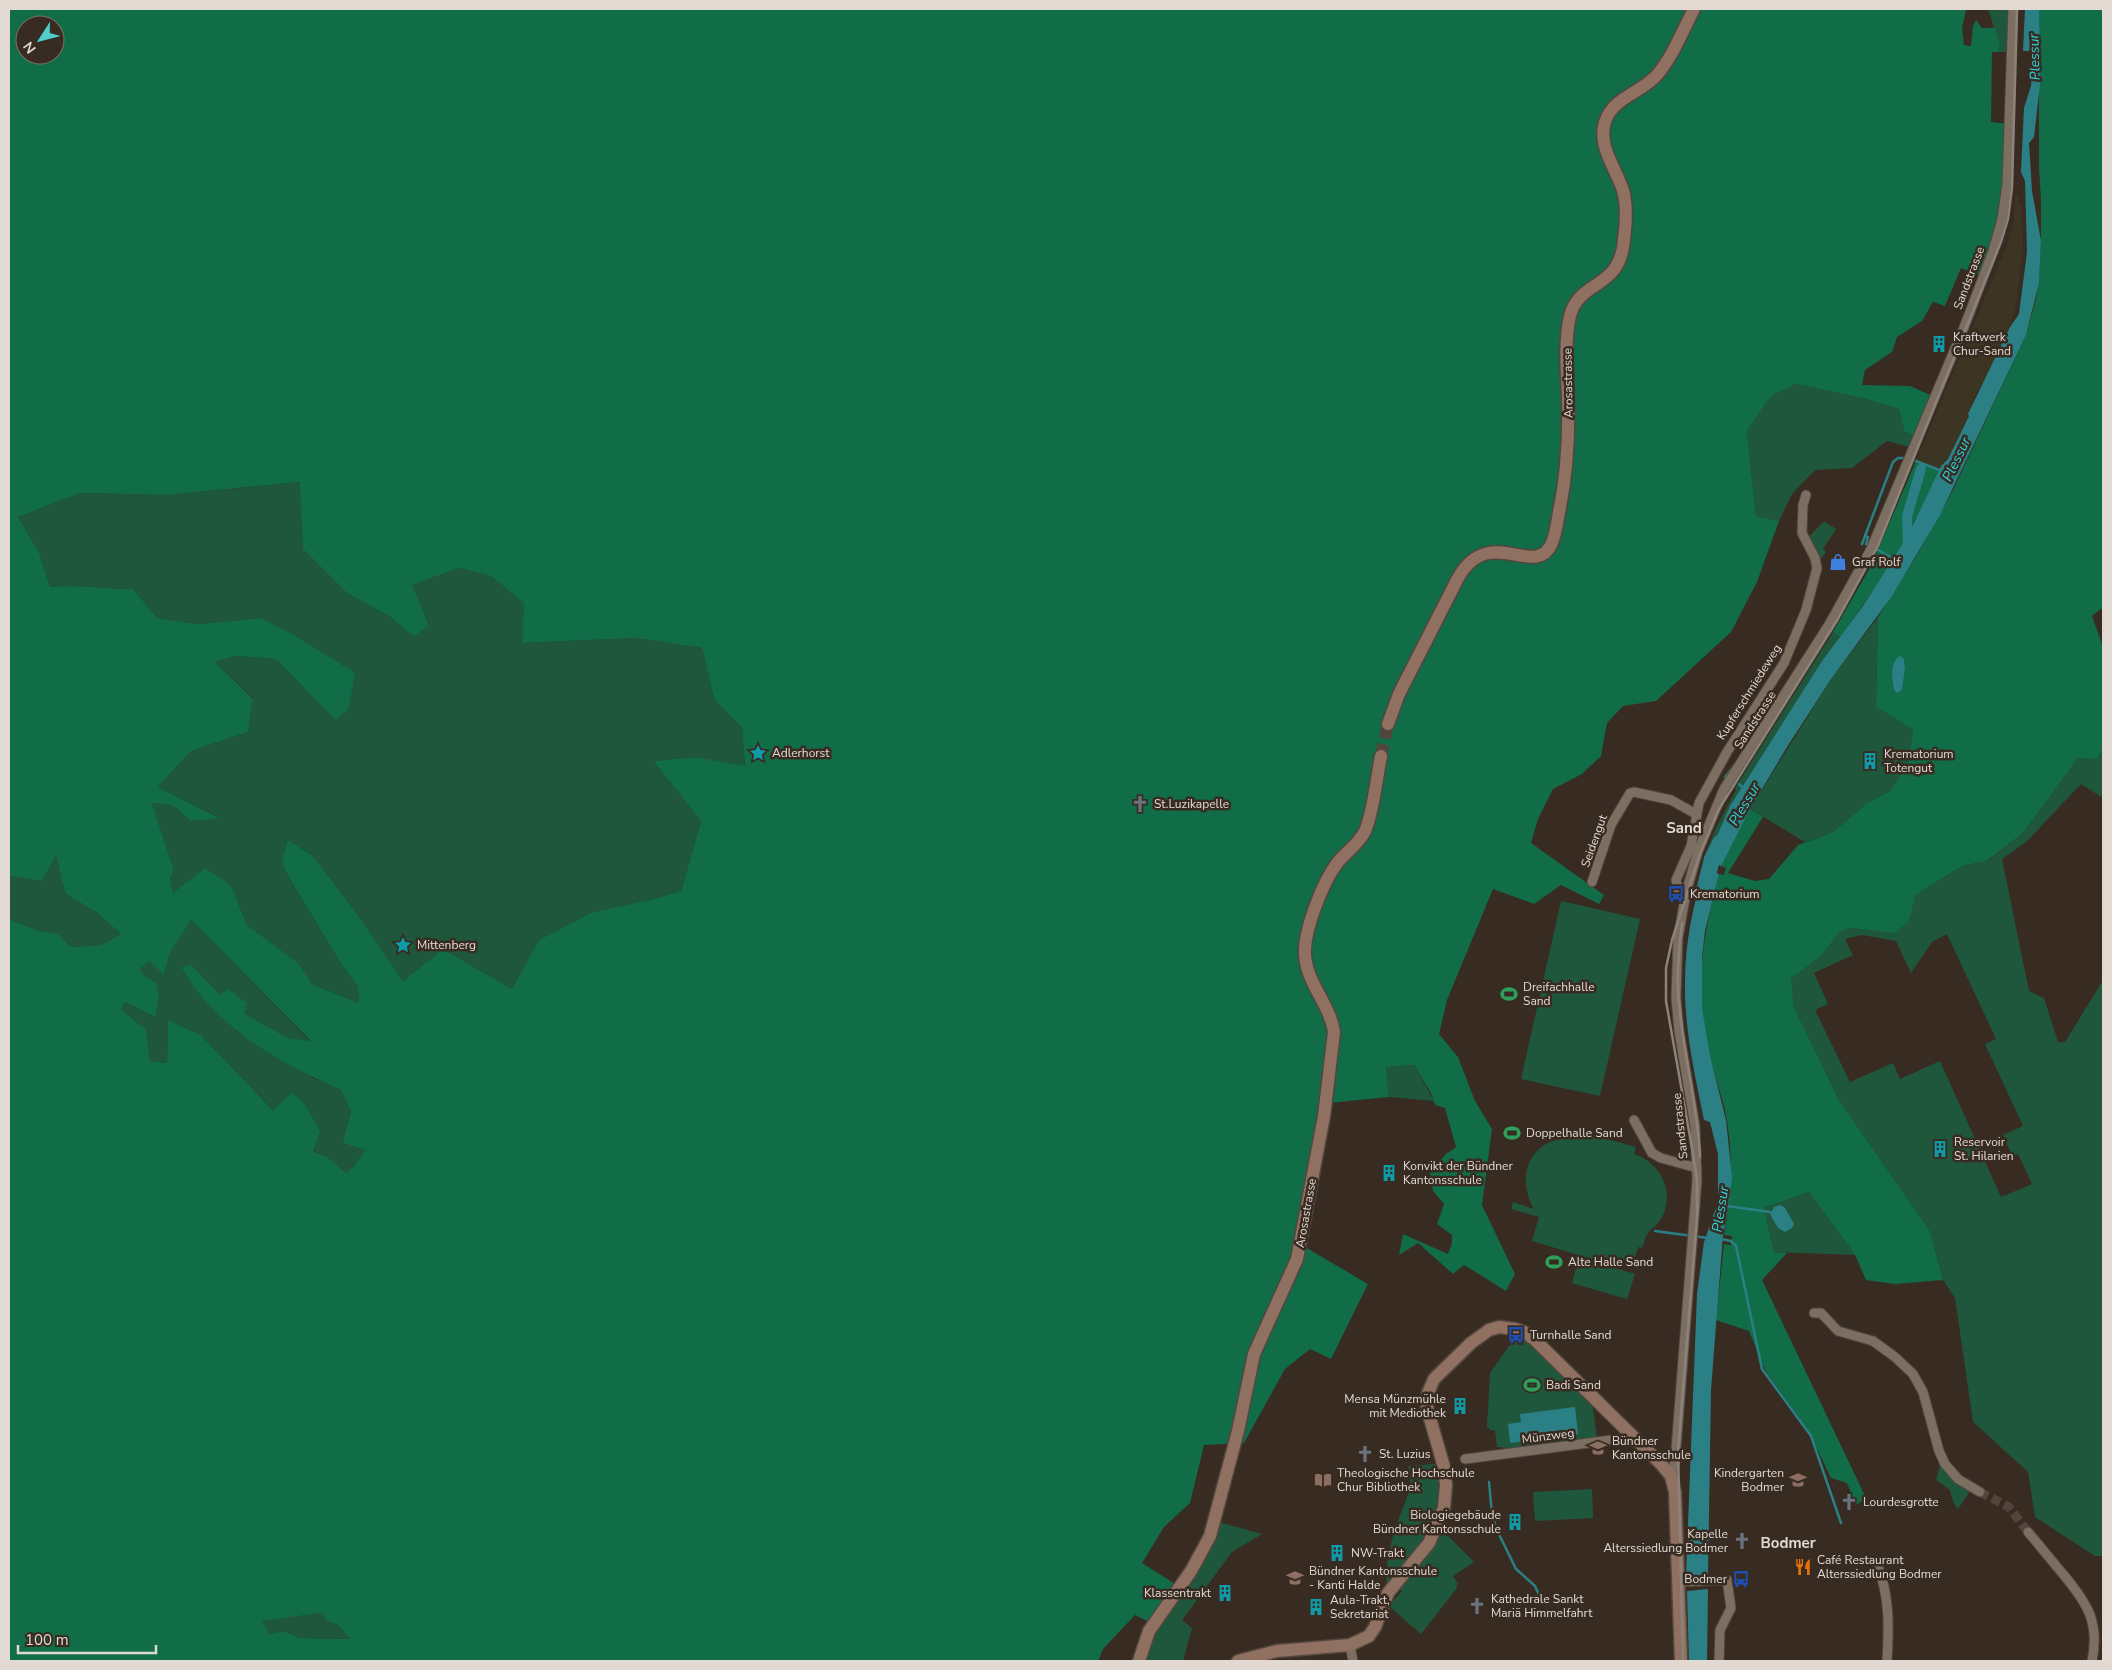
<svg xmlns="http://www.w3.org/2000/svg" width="2112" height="1670" font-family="'Nunito Sans',sans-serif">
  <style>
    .industrial { fill: #3d3524 }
    .green { fill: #1f573d; fill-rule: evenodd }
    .forest { fill: #116c48; fill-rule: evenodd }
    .water { fill: #2b8086 }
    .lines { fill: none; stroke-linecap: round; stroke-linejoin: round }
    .stream { stroke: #2b8086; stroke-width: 2.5 }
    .canal { stroke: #2b8086; stroke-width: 10 }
    .river { stroke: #2b8086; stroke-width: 16 }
    .minor-tunnel { stroke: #52453c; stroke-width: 9; stroke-dasharray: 9 4.5; stroke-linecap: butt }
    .secondary-tunnel { stroke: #52453c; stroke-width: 12; stroke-dasharray: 12 6; stroke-linecap: butt }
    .minor-casing { stroke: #52463e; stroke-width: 11 }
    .secondary-casing { stroke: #52463e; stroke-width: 15 }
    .minor { stroke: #7d6e62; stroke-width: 9 }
    .secondary { stroke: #907060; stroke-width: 12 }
    .rail { stroke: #8d827a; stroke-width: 2.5 }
    .labels { text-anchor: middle; stroke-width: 5; stroke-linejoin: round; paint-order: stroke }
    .street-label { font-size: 12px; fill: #e2d9d2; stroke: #382b21 }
    .poi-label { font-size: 12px; fill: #e2d9d2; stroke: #382b21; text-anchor: start }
    .water-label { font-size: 14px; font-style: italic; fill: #2bd8e1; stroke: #382b21 }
    .quarter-label { font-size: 15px; font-weight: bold; fill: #e2d9d2; stroke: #382b21 }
  </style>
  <rect width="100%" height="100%" fill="#382b21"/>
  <polygon class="industrial" points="2015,195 2018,196 2018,201 2022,208 2023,248 2015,312 2000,351 1974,399 1969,416 1948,459 1939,470 1916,461 2006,248 2014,219"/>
  <g class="green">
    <polygon points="1988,9 2013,9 2011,52 1999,52 2000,46"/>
    <polygon points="1796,384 1862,398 1899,409 1904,431 1918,437 1913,448 1887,441 1852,468 1815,470 1792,494 1779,521 1756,516 1747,431 1771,396"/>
    <path d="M301,482l2,67 44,44 43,24 24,20 15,-13 -18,-39 48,-17 32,8 34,27 -3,40 113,-5 67,10 12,51 28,29 3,39 -49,-10 -41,4 46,60 -20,70 -31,9 -112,41 -26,48 -69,-40 -40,32 -45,-66 -46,-60 -24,-15v36l53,88 17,23 1,16 -47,-19 -15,-21 -50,-38 -16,-40 -26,-17 -32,26 -3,-15 4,-9 -22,-67 20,2 19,16 28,-4 -61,-30 33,-36 57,-19 5,-34 -38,-36 21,-6 40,3 59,61 19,-47 -61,-39 -32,-16 -63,6 -41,-6 -24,-29c-28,0 -55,-5 -83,-2l-11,-35 -21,-35 63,-24 87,2z"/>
    <polygon points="1824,521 1836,529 1823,549 1826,552 1817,564 1805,541"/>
    <polygon points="1878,617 1876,707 1913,730 1908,763 1890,791 1867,803 1833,832 1805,842 1750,809 1831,679"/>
    <polygon points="1833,632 1840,637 1822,661 1730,806 1706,861 1703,860 1716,828 1736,790 1735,788"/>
    <path d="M2103,749v49l-22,-14 -54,57 -25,18 27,132 15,7 14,44h7l38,-62v576h-8l-60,-39 -7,-45 -55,-50 -18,-124 -12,-18 -13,-49 -91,-131 -45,-93 -3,-28 31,-24 16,-23 14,-4 43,4 14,-11 7,-26 46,-29 26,-5 35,-28 55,-75 19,1zM1947,934l49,105 -11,5 38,82 -20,9 9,21 6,-2 14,30 -31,13 -61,-136 -40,18 -7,-16 -43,19 -35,-72 13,-6 -14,-31 39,-18 -8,-16 17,-4 34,6 15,32 21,-31z"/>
    <polygon points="56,854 65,893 97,913 121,934 101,945 71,947 58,934 40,931 9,919 9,876 42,881"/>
    <polygon points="1561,901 1640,919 1600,1096 1521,1079"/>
    <polygon points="191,920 311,1042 288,1038 244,1013 236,1031 311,1077 341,1090 351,1112 342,1143 365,1150 354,1166 346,1173 329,1158 312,1150 201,1035 168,1020 167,1063 150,1061 146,1029 121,1010 125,1002 155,1017 140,969 149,960 164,975 170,953"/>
    <polygon points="1414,1065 1434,1101 1389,1097 1386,1067"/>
    <path d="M1574,1130l62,17 -2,7c27,9 42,39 27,65 -4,6 -9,9 -13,14 -3,4 -4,10 -6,15l-4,-1 -6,21 -20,-5 -1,2 -79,-24 7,-24 -28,-8 2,-7 21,7c-19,-33 -4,-71 37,-71z"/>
    <polygon points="1809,1192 1855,1255 1774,1252 1764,1208"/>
    <polygon points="1579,1257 1635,1274 1627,1299 1572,1283"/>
    <polygon points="1517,1340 1524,1340 1531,1343 1592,1402 1597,1439 1506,1450 1502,1447 1497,1447 1495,1430 1491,1430 1487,1427 1490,1373 1509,1346"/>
    <polygon points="1941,1461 1971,1490 1958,1509 1953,1502 1950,1490 1936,1480"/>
    <path d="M1436,1464c9,50 -10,74 -40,111l-3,-2 -4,6 3,2 -5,6c-3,-18 5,-52 12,-69 7,-18 15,-32 9,-52z"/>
    <polygon points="1592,1489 1593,1518 1535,1521 1533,1492"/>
    <polygon points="1215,1521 1262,1534 1232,1552 1182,1620 1192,1628 1183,1661 1139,1661"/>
    <polygon points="1443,1531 1474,1562 1453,1576 1458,1584 1456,1586 1457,1588 1421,1634 1389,1606 1402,1591 1400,1589 1425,1559"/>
    <polygon points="322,1613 337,1624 350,1639 300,1638 284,1631 269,1634 261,1621"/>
  </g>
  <g class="forest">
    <path d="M9,9h1966l-9,1 -4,18 2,17 7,1 2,-20 3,-6 6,8h13l5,18 -1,6h-7l-1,70 18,2 -2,60 -24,93 -22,-9 -16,38 -12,-4 -11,19 -25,16 -5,15 -27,18 -3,15 48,1 25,11 -17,40 -14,-6 -5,-22 -37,-11 -66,-14 -25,12 -24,35 9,85 23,5 -22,61 -26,50 -75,69 -33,5 -16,17 -6,33 -19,18 -29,15 -15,30 -7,24 73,52 -5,9 -38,-19 -27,19 -41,-15 -46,111 -8,34 19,23 17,44 17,28 -10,76 33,69 -9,17 -42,-26 -11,9 -35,-31 -19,12 4,-21 45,20 4,-11v-8l-15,-11 7,-20 -11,-13 -3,-19 16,-18 10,-7 -11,-39 -10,-3 -4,-12 -17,-28 -28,2 3,30 -60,6 -24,144 63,37 -37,75 -21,-10 -25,20 -41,74 -40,2 -14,58 -26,24 -22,36 38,24 -27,37 -18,-9 -32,34 -5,12h-1089v-742l31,12 18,3 13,13 30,-2 20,-11 -24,-21 -32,-20 -9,-38 -14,26 -33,-5zM25,25h30v30h-30zM300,482l3,67 44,44 43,24 24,20 15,-12 -17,-40 47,-17 32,8 33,27 -2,40 113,-5 67,10 12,51 28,29 3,38 -49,-9 -42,4 47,60 -20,70 -31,9 -59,13 -53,28 -26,48 -69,-40 -40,32 -45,-66 -46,-60 -24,-15 -6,21 6,15 53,88 17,23 1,16 -47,-19 -14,-21 -51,-38 -16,-40 -26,-17 -32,25 -3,-14 4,-9 -22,-67 20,2 19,16 29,-3 -62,-31 33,-36 57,-19 5,-33 -38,-37 21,-6 40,3 59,61 13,-10 7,-37 -62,-39 -32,-16 -63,6 -41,-6 -24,-29c-28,0 -55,-5 -83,-2l-11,-35 -21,-35 63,-24 87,2zM191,920l120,121 -23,-3 -44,-25 3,-10 -19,-14 -8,6 -30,-31 -8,4c33,59 99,96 159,122l10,22 -9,31 23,7 -11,16 -8,7 -17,-15 -16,-7 7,-20 -16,-28 -12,-10 -19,17 -72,-75 -33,-15 -1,43 -17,-2 -4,-32 -25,-19 4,-8 30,15 4,-20 -3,-14 -12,-7 -4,-7 9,-8 15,14 6,-22zM322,1613l5,8 10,3 13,15 -50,-1 -16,-7 -15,3 -7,-13z"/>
    <path d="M2039,9h64v598l-11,9 11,31v102l-6,10 -19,-1 -55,75 -36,28 -25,5 -46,29 -7,26 -14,12 -43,-5 -13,4 -17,23 -31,24 3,28 45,93 91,131 13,49 -48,4 -29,-4 -11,-25 -46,-63 -45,16 10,44 13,1 -25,27 104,218 -10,7 -9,-22 -16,-5 -22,-46 -44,-62 -16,-39 -33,-11 8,-76 7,1 1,-9 -8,-1c8,-43 10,-85 0,-129 -7,-27 -17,-53 -21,-81 -7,-52 3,-101 16,-151l5,1 2,-7 -5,-2 1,-4 28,-53 13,8 -35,56 27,8 14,-2 29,-34 35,-13 34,-29 23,-12 18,-28 5,-33 -37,-23 2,-90 39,-62 36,-65 73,-155 10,-36 3,-17 2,-41v-42l-2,-32zM1905,661l-3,27 -6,4 -4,-26z"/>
    <path d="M1916,461l23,9c-26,60 -60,115 -99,167l-7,-5 38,-66z"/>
  </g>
  <g class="water">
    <polygon points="2025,9 2039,9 2040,84 2034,137 2029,143 2032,191 2041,241 2039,283 2026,335 1940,515 1892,596 1831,679 1787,747 1750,809 1721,866 1706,861 1730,806 1822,661 1863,606 1884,573 1910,531 1941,466 1948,459 1969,416 1968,414 2010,327 2019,314 2027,252 2025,181 2021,172 2024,108 2031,86 2033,54 2031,51 2023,51"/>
    <path d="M1900,656l4,3 1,9 -3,22 -5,3 -3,-3c-1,-12 -6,-26 6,-34z"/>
    <path d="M1704,869l15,5 -14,57 -3,26v51l8,48 16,64 6,57 -3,28 -6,30 -12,155 -3,186 -19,1 -3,-2 11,-281 7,-52 14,-40v-48l-8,-32 -6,-2c-9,-45 -20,-92 -19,-138 0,-39 8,-76 19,-113z"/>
    <polygon points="1781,1205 1785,1208 1794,1224 1792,1228 1785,1232 1778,1228 1770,1214 1774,1207"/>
    <polygon points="1575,1407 1578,1434 1510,1443 1508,1424 1521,1422 1520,1414"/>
    <polygon points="1708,1589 1707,1661 1689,1661 1687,1591"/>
  </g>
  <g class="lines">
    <g class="stream">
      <polyline points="1916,461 1942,471"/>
      <polyline points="1866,536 1868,537 1866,544 1869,545"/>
      <polyline points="1862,544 1893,462 1898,458 1905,458"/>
      <polyline points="1878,550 1894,559"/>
      <polyline points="1725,777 1736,763"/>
      <polyline points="1739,784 1745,790"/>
      <polyline points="1727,1206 1770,1212"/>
      <polyline points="1655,1231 1708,1238"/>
      <polyline points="1721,1239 1731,1241 1736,1246 1762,1369 1811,1436 1841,1523"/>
      <polyline points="1489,1482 1492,1514 1496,1528 1516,1569 1535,1586 1541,1599"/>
    </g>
    <polyline class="canal" points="1908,548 1907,516 1921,469"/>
    <polyline class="river" points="1704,891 1712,859 1720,843"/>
    <polyline class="minor-tunnel" points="1980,1492 2009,1507 2028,1532"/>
    <polyline class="secondary-tunnel" points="1381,756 1388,724"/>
    <g class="minor-casing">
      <g id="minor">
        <polyline points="1592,882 1611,825 1630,793 1634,792 1671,800 1696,814"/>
        <polyline points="1686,893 1678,889 1676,880 1691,846 1699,803 1727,752 1784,663 1806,610 1817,568 1815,558 1802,533 1803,505 1806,495"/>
        <polyline points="1634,1120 1652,1153 1661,1158 1697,1168"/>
        <polyline points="1814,1313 1821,1313 1838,1331 1873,1341 1895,1357 1913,1374 1923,1392 1939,1451 1945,1464 1958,1479 1980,1492"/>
        <polyline points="1465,1459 1627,1438 1632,1435"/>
        <polyline points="1671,1476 1675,1462 1697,1180 1695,1126 1679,1031 1676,998 1678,938 1686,893 1698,851 1724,789 1830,623 1871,549 1965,325 1993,251 2002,219 2007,184 2013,9"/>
        <path d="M2028,1532c12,14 23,28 35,42 24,29 37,48 29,87"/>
        <path d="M1877,1564c13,32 12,64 10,97"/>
        <polyline points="1679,1582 1727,1580 1731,1608 1720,1630 1719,1661"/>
        <polyline points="1350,1645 1353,1661"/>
      </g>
    </g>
    <g class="secondary-casing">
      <g id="secondary">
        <path d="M1388,724l11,-30 59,-116c31,-55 76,1 93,-33 5,-10 6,-22 8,-33 8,-37 10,-75 9,-113 -1,-27 -4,-57 2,-83 9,-37 51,-26 54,-77 2,-14 3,-30 0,-45 -6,-24 -27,-46 -19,-72 8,-25 36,-29 52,-47 16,-19 26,-45 37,-66"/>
        <path d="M1139,1661l10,-30 42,-60 19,-35 28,-105 16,-77 43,-95 27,-143 10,-84c-4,-28 -28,-49 -29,-78 -1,-24 18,-73 33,-92 9,-11 21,-18 27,-31 8,-17 12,-55 16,-75"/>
        <polyline points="1238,1661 1277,1651 1350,1645 1369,1636 1375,1627 1388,1593 1429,1543 1444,1508 1446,1485 1444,1467 1427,1408 1428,1393 1434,1379 1471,1343 1489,1330 1499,1327 1515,1329 1524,1332 1535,1340 1661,1464 1671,1476 1675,1492 1681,1661"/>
      </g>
    </g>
    <use href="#minor" class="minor"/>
    <use href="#secondary" class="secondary"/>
    <g class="rail">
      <path d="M1682,924c-4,29 -6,59 -2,88 5,49 18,96 20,145"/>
      <polyline points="1697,1212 1697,1180 1693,1154 1666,1001 1666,968 1672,940 1700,854 1719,809 1838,619 1878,546 2001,242 2008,219 2012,188 2017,9"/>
      <polyline points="1683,1661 1678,1451 1698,1205"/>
    </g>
  </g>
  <defs>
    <g id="building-bare" transform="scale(1.35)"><path d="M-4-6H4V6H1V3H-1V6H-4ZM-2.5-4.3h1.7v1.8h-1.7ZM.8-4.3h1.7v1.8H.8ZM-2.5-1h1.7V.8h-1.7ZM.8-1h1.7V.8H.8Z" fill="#0f9aa8" stroke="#382b21" stroke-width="2.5" paint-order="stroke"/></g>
    <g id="shop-bare" transform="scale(1.35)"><path d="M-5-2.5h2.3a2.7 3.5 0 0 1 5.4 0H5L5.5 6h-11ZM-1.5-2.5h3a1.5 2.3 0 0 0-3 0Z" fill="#3f7fe0" stroke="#382b21" stroke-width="2.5" paint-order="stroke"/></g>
    <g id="sight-bare" transform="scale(1.35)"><path d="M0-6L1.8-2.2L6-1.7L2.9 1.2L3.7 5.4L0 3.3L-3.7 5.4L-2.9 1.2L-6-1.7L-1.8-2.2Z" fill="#0f9aa8" stroke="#382b21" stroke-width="2.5" paint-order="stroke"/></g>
    <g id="church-bare" transform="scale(1.35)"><path d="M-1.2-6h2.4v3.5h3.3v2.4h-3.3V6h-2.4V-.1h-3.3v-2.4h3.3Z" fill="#6b7280" stroke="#382b21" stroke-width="2.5" paint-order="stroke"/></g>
    <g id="bus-bare" transform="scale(1.35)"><path d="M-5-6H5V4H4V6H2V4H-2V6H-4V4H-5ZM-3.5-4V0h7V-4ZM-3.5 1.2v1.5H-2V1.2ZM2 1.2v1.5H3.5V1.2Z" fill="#1a4fb4" stroke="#382b21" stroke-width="2.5" paint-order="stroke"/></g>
    <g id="stadium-bare" transform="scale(1.35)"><path d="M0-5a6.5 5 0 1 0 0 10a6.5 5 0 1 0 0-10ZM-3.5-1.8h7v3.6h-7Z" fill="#2e9e5b" stroke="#382b21" stroke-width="2.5" paint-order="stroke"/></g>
    <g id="school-bare" transform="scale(1.35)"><path d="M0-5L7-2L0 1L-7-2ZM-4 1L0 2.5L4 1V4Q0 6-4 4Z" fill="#8d6e63" stroke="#382b21" stroke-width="2.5" paint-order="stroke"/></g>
    <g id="library-bare" transform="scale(1.35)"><path d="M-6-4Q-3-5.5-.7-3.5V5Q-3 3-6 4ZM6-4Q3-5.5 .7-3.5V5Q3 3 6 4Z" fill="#8d6e63" stroke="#382b21" stroke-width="2.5" paint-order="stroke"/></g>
    <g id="restaurant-bare" transform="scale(1.35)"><path d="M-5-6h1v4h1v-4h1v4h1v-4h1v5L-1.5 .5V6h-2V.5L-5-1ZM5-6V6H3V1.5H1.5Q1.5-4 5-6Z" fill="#e8710a" stroke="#382b21" stroke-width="2.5" paint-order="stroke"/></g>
  </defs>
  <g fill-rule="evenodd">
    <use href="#building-bare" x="1939" y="344"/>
    <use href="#shop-bare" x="1838" y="562"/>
    <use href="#sight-bare" x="758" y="753"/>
    <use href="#building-bare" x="1870" y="761"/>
    <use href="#church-bare" x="1140" y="804"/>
    <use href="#bus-bare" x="1676" y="894"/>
    <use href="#sight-bare" x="403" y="945"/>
    <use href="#stadium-bare" x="1509" y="994"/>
    <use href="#stadium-bare" x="1512" y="1133"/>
    <use href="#building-bare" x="1940" y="1149"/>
    <use href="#building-bare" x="1389" y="1173"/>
    <use href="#stadium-bare" x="1554" y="1262"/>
    <use href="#bus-bare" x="1516" y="1335"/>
    <use href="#stadium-bare" x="1532" y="1385"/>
    <use href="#building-bare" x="1460" y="1406"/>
    <use href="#school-bare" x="1598" y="1448"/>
    <use href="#church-bare" x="1365" y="1454"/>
    <use href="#library-bare" x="1323" y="1480"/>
    <use href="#school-bare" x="1798" y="1480"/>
    <use href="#church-bare" x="1849" y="1502"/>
    <use href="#building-bare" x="1515" y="1522"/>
    <use href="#church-bare" x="1742" y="1541"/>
    <use href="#building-bare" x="1337" y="1553"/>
    <use href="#restaurant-bare" x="1803" y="1567"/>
    <use href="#school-bare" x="1295" y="1578"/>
    <use href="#bus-bare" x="1741" y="1579"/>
    <use href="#building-bare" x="1225" y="1593"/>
    <use href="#church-bare" x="1477" y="1606"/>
    <use href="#building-bare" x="1316" y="1607"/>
  </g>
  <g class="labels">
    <g class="street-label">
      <text transform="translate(1969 278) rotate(-69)" y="4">Sandstrasse</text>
      <text transform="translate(1568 383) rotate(-91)" y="4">Arosastrasse</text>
      <text transform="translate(1749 692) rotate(-58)" y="4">Kupferschmiedeweg</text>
      <text transform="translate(1755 720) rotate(-57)" y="4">Sandstrasse</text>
      <text transform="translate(1594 841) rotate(-70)" y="4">Seidengut</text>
      <text transform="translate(1680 1126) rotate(-96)" y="4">Sandstrasse</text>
      <text transform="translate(1306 1213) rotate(-80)" y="4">Arosastrasse</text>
      <text transform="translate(1548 1436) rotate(-7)" y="4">Münzweg</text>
    </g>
    <g class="poi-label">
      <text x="1953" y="341">Kraftwerk<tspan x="1953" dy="14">Chur-Sand</tspan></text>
      <text x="1852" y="566">Graf Rolf</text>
      <text x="772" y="757">Adlerhorst</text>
      <text x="1884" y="758">Krematorium<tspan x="1884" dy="14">Totengut</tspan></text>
      <text x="1154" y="808">St.Luzikapelle</text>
      <text x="1690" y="898">Krematorium</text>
      <text x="417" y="949">Mittenberg</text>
      <text x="1523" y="991">Dreifachhalle<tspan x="1523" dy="14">Sand</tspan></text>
      <text x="1526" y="1137">Doppelhalle Sand</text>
      <text x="1954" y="1146">Reservoir<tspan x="1954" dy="14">St. Hilarien</tspan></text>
      <text x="1403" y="1170">Konvikt der Bündner<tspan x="1403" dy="14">Kantonsschule</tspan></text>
      <text x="1568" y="1266">Alte Halle Sand</text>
      <text x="1530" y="1339">Turnhalle Sand</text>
      <text x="1546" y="1389">Badi Sand</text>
      <text x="1446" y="1403" text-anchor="end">Mensa Münzmühle<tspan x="1446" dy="14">mit Mediothek</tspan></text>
      <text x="1612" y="1445">Bündner<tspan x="1612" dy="14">Kantonsschule</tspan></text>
      <text x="1379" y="1458">St. Luzius</text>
      <text x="1337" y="1477">Theologische Hochschule<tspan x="1337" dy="14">Chur Bibliothek</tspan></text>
      <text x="1784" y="1477" text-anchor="end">Kindergarten<tspan x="1784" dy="14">Bodmer</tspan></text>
      <text x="1863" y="1506">Lourdesgrotte</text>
      <text x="1501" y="1519" text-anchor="end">Biologiegebäude<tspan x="1501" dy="14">Bündner Kantonsschule</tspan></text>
      <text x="1728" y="1538" text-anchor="end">Kapelle<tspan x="1728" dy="14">Alterssiedlung Bodmer</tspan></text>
      <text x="1351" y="1557">NW-Trakt</text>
      <text x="1817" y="1564">Café Restaurant<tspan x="1817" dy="14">Alterssiedlung Bodmer</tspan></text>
      <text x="1309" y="1575">Bündner Kantonsschule<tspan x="1309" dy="14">- Kanti Halde</tspan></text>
      <text x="1727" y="1583" text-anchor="end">Bodmer</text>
      <text x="1211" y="1597" text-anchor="end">Klassentrakt</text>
      <text x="1491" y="1603">Kathedrale Sankt<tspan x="1491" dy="14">Mariä Himmelfahrt</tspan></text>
      <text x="1330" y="1604">Aula-Trakt,<tspan x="1330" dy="14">Sekretariat</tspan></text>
    </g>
    <g class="water-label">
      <text transform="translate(2034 57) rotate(-92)" y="5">Plessur</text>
      <text transform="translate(1956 459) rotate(-64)" y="5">Plessur</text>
      <text transform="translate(1744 804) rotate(-59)" y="5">Plessur</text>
      <text transform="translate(1720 1209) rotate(-81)" y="5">Plessur</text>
    </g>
    <g class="quarter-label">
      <text x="1684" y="833">Sand</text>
      <text x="1788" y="1548">Bodmer</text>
    </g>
  </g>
  <rect width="2112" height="1670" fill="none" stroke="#e2d9d2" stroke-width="20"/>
  <g transform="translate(40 40) rotate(234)"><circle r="24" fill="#382b21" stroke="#7c7168"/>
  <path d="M0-4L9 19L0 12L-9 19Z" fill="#52cdcd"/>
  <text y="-8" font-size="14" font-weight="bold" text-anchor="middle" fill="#e2d9d2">N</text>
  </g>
  <path d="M18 1645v8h138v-8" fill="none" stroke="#e2d9d2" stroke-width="2.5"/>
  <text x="25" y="1645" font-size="15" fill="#e2d9d2" stroke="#382b21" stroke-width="4" paint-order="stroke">100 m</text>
</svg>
